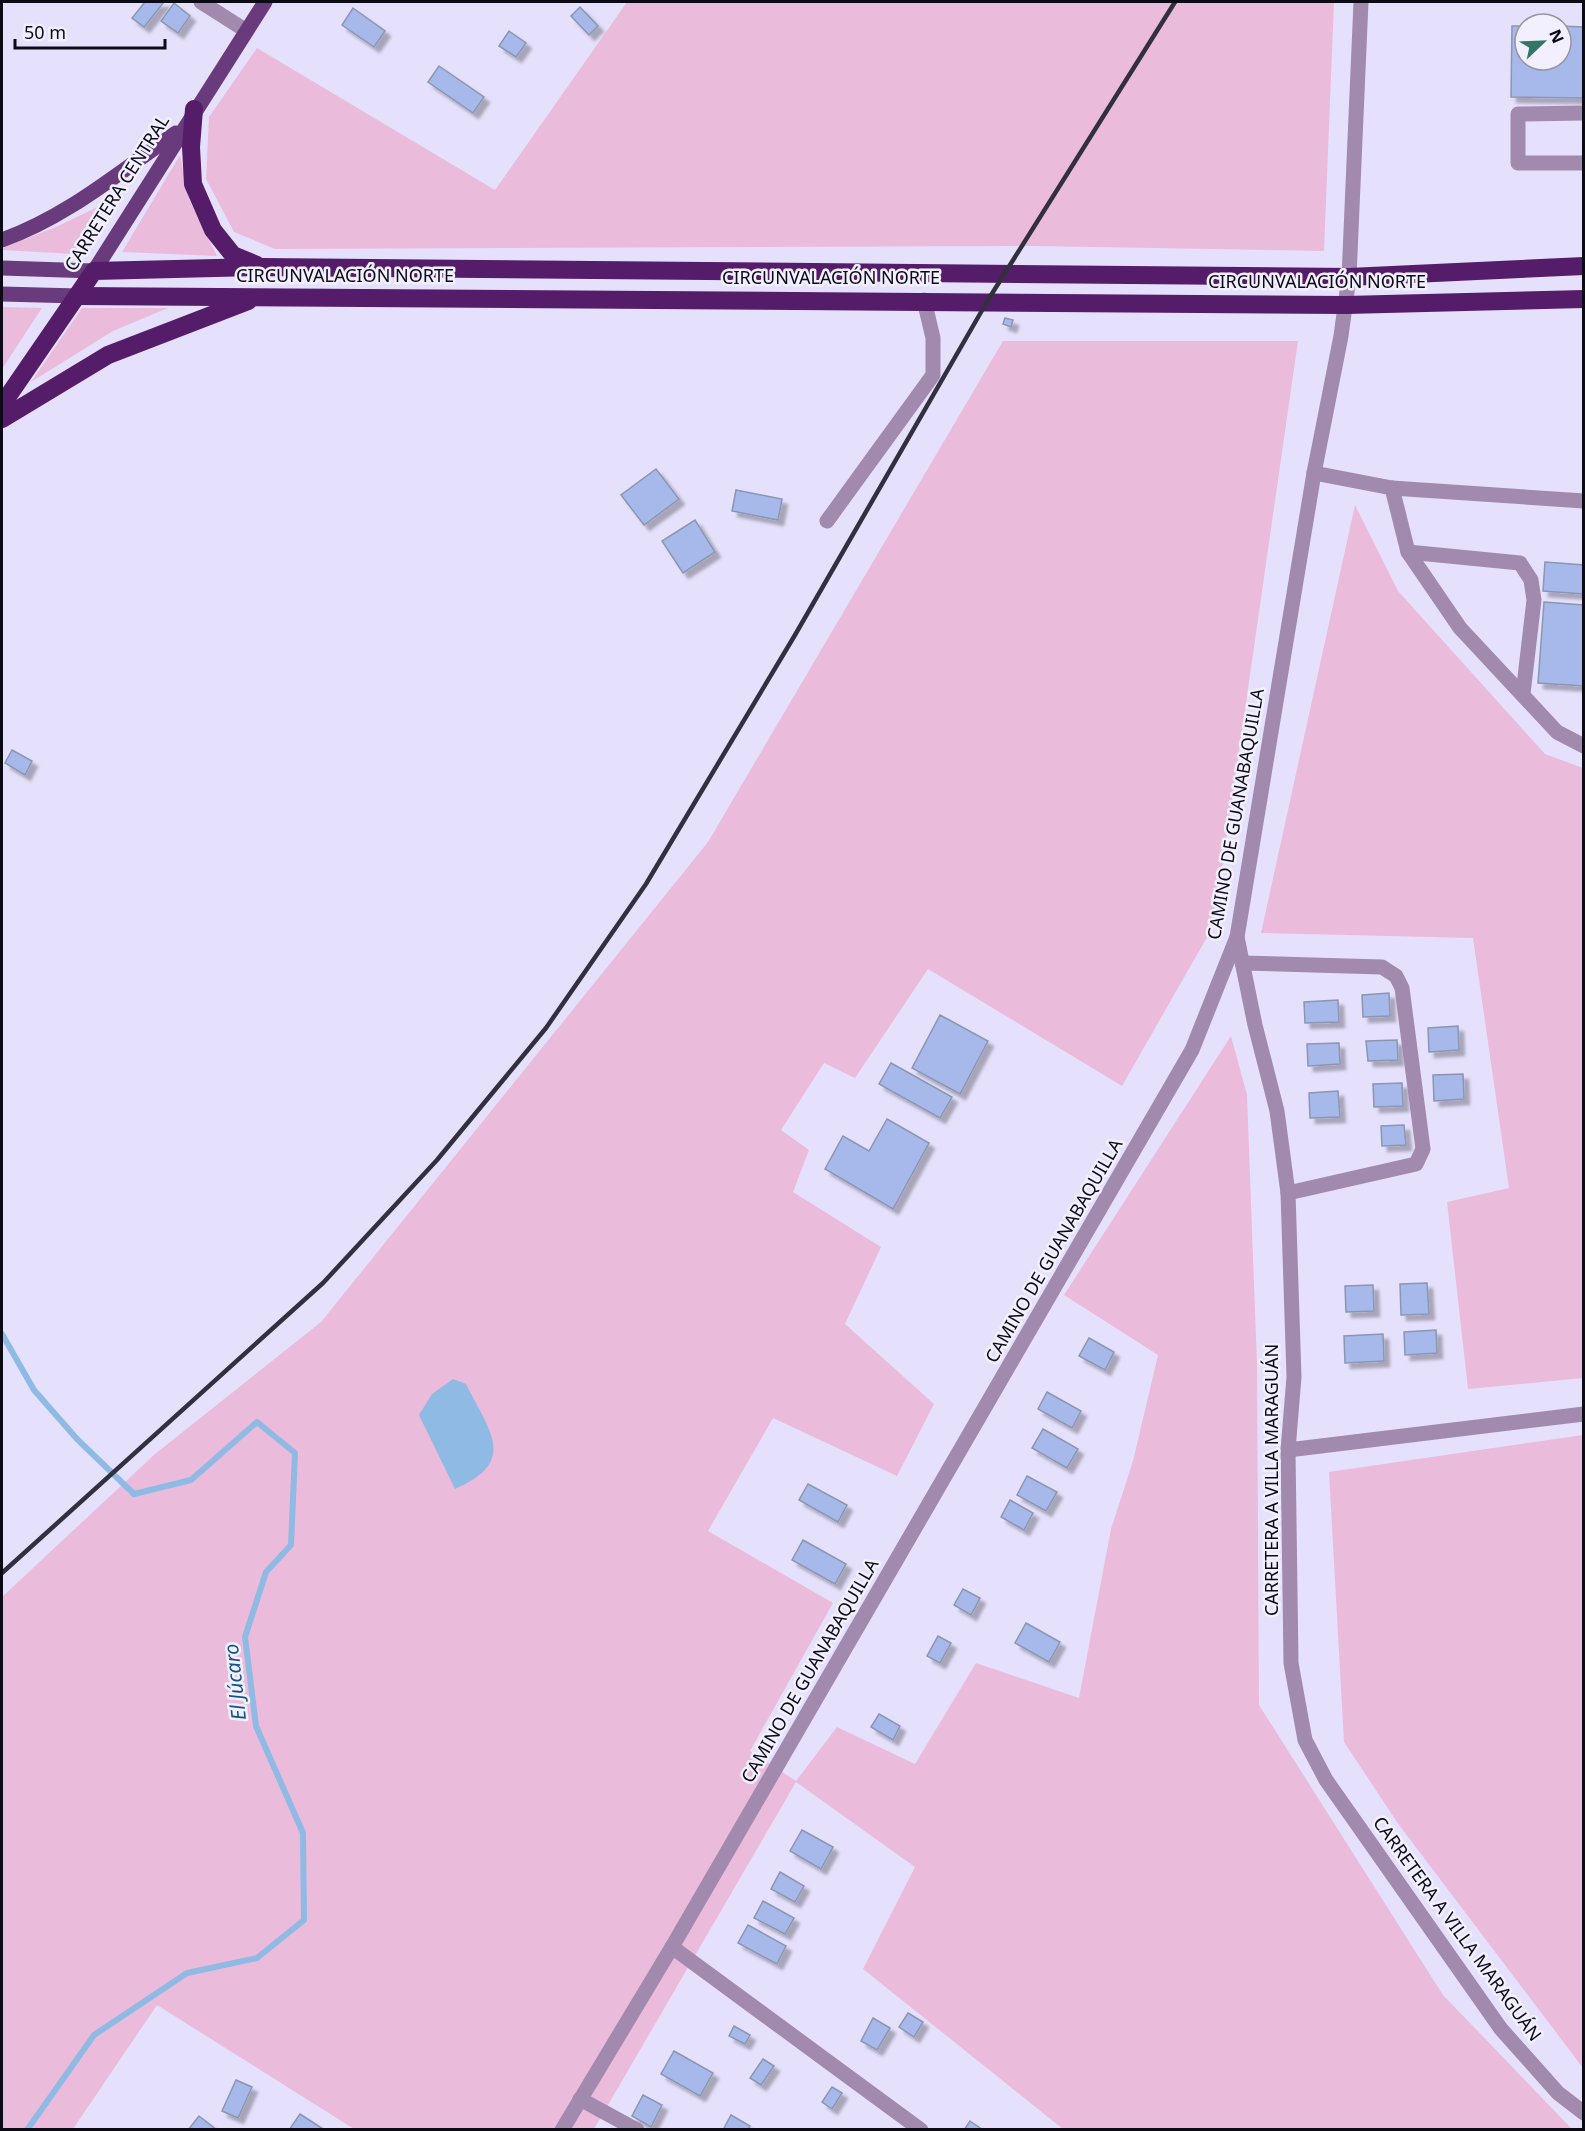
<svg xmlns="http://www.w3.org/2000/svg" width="1585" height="2131" font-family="'Noto Sans',sans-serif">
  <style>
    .green { fill: #ebbbdc }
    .water { fill: #8ebae3 }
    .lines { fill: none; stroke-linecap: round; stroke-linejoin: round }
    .stream { stroke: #8ebae3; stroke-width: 6 }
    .building { fill: #a7b9eb; stroke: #8b96b3; stroke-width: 1.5; filter: url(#shadow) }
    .minor { stroke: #a289ae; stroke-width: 15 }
    .major { stroke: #693b7d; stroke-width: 15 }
    .highway { stroke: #551c6a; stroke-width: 18 }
    .rail { stroke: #32303e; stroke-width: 4.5 }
    .labels { text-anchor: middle; stroke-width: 5; stroke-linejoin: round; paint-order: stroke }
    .street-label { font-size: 18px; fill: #0c0a15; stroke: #f2f0fe }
    .water-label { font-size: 20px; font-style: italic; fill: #0e5486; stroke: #f2f0fe }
  </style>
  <defs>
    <filter id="shadow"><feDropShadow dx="5.5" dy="5.5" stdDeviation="1.5" flood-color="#0004"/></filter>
  </defs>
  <rect width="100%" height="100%" fill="#e5e1fc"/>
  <g class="green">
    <polygon points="627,2 1334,2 1324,251 1032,246 275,249 234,232 206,179 209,117 257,48 495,190"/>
    <polygon points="180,155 189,199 217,256 122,252"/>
    <polygon points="112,200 73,254 2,250 2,248 56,227"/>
    <polygon points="2,307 42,308 2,369"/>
    <polygon points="82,308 168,308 113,331 31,382"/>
    <polygon points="1003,341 1298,341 1214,925 1122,1086 928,969 855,1078 824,1063 781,1130 809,1150 793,1192 881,1247 845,1324 934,1404 897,1476 773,1418 708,1531 833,1603 750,1751 796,1781 837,1727 915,1764 976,1663 1079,1698 1111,1529 1133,1461 1158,1355 1064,1295 1231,1036 1247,1095 1257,1365 1259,1705 1443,1995 1572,2129 1063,2129 863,1969 915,1867 796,1782 594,2129 354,2129 157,2005 73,2129 2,2130 2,1597 155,1454 321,1322 708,842"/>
    <polygon points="1355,505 1398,591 1545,754 1583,768 1583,1378 1468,1389 1447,1202 1509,1188 1473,938 1261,933"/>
    <polygon points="1583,1435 1584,1435 1583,2068 1399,1825 1344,1742 1329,1472"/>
  </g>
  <path class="water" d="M453,1379l13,5c23,47 53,77 -11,105l-36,-74 13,-21z"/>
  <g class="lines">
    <polyline class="stream" points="2,1334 34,1390 77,1439 134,1494 191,1480 257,1422 295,1453 291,1545 266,1572 245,1637 256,1726 303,1833 304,1920 257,1958 187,1973 94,2035 27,2130"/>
  </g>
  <g class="building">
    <polygon points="145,2 164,2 144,27 132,18"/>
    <polygon points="174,3 190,16 178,33 161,21"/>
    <polygon points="580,7 598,26 589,35 571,16"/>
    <polygon points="353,8 385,31 374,47 342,25"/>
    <polygon points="1512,26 1525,26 1525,60 1561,60 1561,26 1584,27 1584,98 1511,97"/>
    <polygon points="509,31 526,43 516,57 499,46"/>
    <polygon points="439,66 484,97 473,113 428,82"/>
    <polygon points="1005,318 1013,320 1011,327 1003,324"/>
    <polygon points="656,469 679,499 644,525 621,495"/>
    <polygon points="736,490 782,499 778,520 732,511"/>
    <polygon points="695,520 715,552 683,573 662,541"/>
    <polygon points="1545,562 1584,565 1584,594 1543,591"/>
    <polygon points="1544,602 1584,605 1584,686 1538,683"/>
    <polygon points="12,750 32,761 25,775 5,763"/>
    <polygon points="1389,993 1390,1016 1363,1017 1362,995"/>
    <polygon points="1338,1000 1339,1022 1305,1023 1304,1002"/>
    <polygon points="940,1015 988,1041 960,1094 912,1068"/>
    <polygon points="1458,1026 1459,1050 1429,1052 1428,1028"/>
    <polygon points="1397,1040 1398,1060 1368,1061 1366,1041"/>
    <polygon points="1339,1043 1340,1064 1308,1066 1307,1044"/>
    <polygon points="891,1063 952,1097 940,1118 879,1084"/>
    <polygon points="1463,1074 1464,1099 1434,1101 1433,1075"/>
    <polygon points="1402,1083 1403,1106 1374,1107 1373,1084"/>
    <polygon points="1338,1091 1340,1117 1310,1118 1309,1093"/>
    <polygon points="887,1119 929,1143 893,1209 825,1169 843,1136 869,1151"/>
    <polygon points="1404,1125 1406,1145 1382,1146 1381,1126"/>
    <polygon points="1427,1283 1429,1314 1401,1315 1400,1284"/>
    <polygon points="1373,1285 1374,1311 1346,1312 1345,1286"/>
    <polygon points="1436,1330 1437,1353 1405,1355 1404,1332"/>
    <polygon points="1383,1334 1384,1361 1345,1363 1344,1336"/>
    <polygon points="1089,1338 1114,1352 1105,1370 1079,1356"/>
    <polygon points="1047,1392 1081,1411 1072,1428 1038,1409"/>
    <polygon points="1043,1429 1078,1449 1067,1468 1032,1448"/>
    <polygon points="1027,1476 1057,1492 1046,1511 1017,1495"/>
    <polygon points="808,1484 847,1505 838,1522 799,1500"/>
    <polygon points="1010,1500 1033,1513 1024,1530 1001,1517"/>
    <polygon points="803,1540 846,1564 835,1584 792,1560"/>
    <polygon points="963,1589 980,1598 971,1615 954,1605"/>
    <polygon points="1026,1623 1060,1642 1049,1662 1015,1643"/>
    <polygon points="938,1636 951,1643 940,1663 927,1656"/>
    <polygon points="879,1714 900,1726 893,1740 871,1727"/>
    <polygon points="802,1830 833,1847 821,1869 790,1851"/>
    <polygon points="780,1872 804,1886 795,1902 771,1889"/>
    <polygon points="763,1901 794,1918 785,1934 754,1918"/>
    <polygon points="748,1925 786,1946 777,1964 738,1943"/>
    <polygon points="908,2013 923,2022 914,2037 899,2027"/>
    <polygon points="873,2018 890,2028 877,2050 861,2041"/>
    <polygon points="734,2026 750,2035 745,2044 729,2036"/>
    <polygon points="674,2051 713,2073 700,2096 661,2074"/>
    <polygon points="763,2059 774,2066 761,2085 750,2078"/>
    <polygon points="236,2080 252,2087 238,2118 222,2111"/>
    <polygon points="832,2087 842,2093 832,2109 822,2102"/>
    <polygon points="643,2095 662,2105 651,2127 632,2116"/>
    <polygon points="300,2114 323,2129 323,2130 289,2130"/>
    <polygon points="731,2115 750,2126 748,2130 723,2130"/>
    <polygon points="199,2116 217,2130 188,2130"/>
    <polygon points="970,2121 983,2130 964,2130"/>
  </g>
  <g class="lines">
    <g class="minor">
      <polyline points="201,2 245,30"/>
      <polyline points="1584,113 1518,114 1518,163 1584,163"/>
      <polyline points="1314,473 1392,488 1584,501"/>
      <polyline points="1392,488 1408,552 1460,628 1557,732 1584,746"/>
      <polyline points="827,521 933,375 933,338 924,300"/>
      <polyline points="1408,552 1520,563 1531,580 1534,600 1523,694"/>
      <polyline points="1237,937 1255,1025 1277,1111 1288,1193 1294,1377 1288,1450 1291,1663 1305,1740 1326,1780 1501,2029 1558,2093 1584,2113"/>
      <polyline points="1242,963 1382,967 1396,976 1402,988 1423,1149 1416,1164 1288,1193"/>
      <polyline points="1288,1450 1584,1414"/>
      <polyline points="672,1947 921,2130"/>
      <polyline points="580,2099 637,2130"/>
      <polyline points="562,2130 672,1947 1192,1050 1237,937 1314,473 1341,336 1349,277 1361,2"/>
    </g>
    <g class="major">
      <path d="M2,240c65,-23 117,-68 174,-107"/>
      <polyline points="2,268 94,271 265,2"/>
      <polyline points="2,294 78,296"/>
    </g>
    <g class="highway">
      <polyline points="194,109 191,147 193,184 213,230 233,255 257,265"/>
      <polyline points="78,296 1346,305 1584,299"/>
      <polyline points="2,405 94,271 261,267 1349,277 1584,266"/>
      <polyline points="2,419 108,355 248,301"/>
    </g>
    <polyline class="rail" points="2,1573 323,1283 437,1160 546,1028 646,884 795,635 988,300 1175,2"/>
  </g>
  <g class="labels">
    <g class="street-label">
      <text transform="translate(117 193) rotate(-58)" y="6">CARRETERA CENTRAL</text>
      <text x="345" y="282">CIRCUNVALACIÓN NORTE</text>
      <text x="831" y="284">CIRCUNVALACIÓN NORTE</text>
      <text x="1317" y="288">CIRCUNVALACIÓN NORTE</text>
      <text transform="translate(1236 814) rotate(-80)" y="6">CAMINO DE GUANABAQUILLA</text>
      <text transform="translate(1054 1251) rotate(-60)" y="6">CAMINO DE GUANABAQUILLA</text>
      <text transform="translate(1272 1480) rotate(-90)" y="6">CARRETERA A VILLA MARAGUÁN</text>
      <text transform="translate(810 1671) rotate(-60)" y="6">CAMINO DE GUANABAQUILLA</text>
      <text transform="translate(1457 1929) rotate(54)" y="6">CARRETERA A VILLA MARAGUÁN</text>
    </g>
    <g class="water-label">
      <text transform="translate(235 1682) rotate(-96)" y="7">El Júcaro</text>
    </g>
  </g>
  <rect width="1585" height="2131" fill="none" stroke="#0c0a15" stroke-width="6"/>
  <g transform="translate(1543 42) rotate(67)"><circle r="28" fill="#f2f0fe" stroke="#9694a1" stroke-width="1.5"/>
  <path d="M0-4.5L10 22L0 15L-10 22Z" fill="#337668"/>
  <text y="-9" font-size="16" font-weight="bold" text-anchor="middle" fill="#0c0a15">N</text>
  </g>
  <path d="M15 39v9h150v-9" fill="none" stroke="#0c0a15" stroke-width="3"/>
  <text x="24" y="39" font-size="18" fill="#0c0a15" stroke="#f2f0fe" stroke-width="4.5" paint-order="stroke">50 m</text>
</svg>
